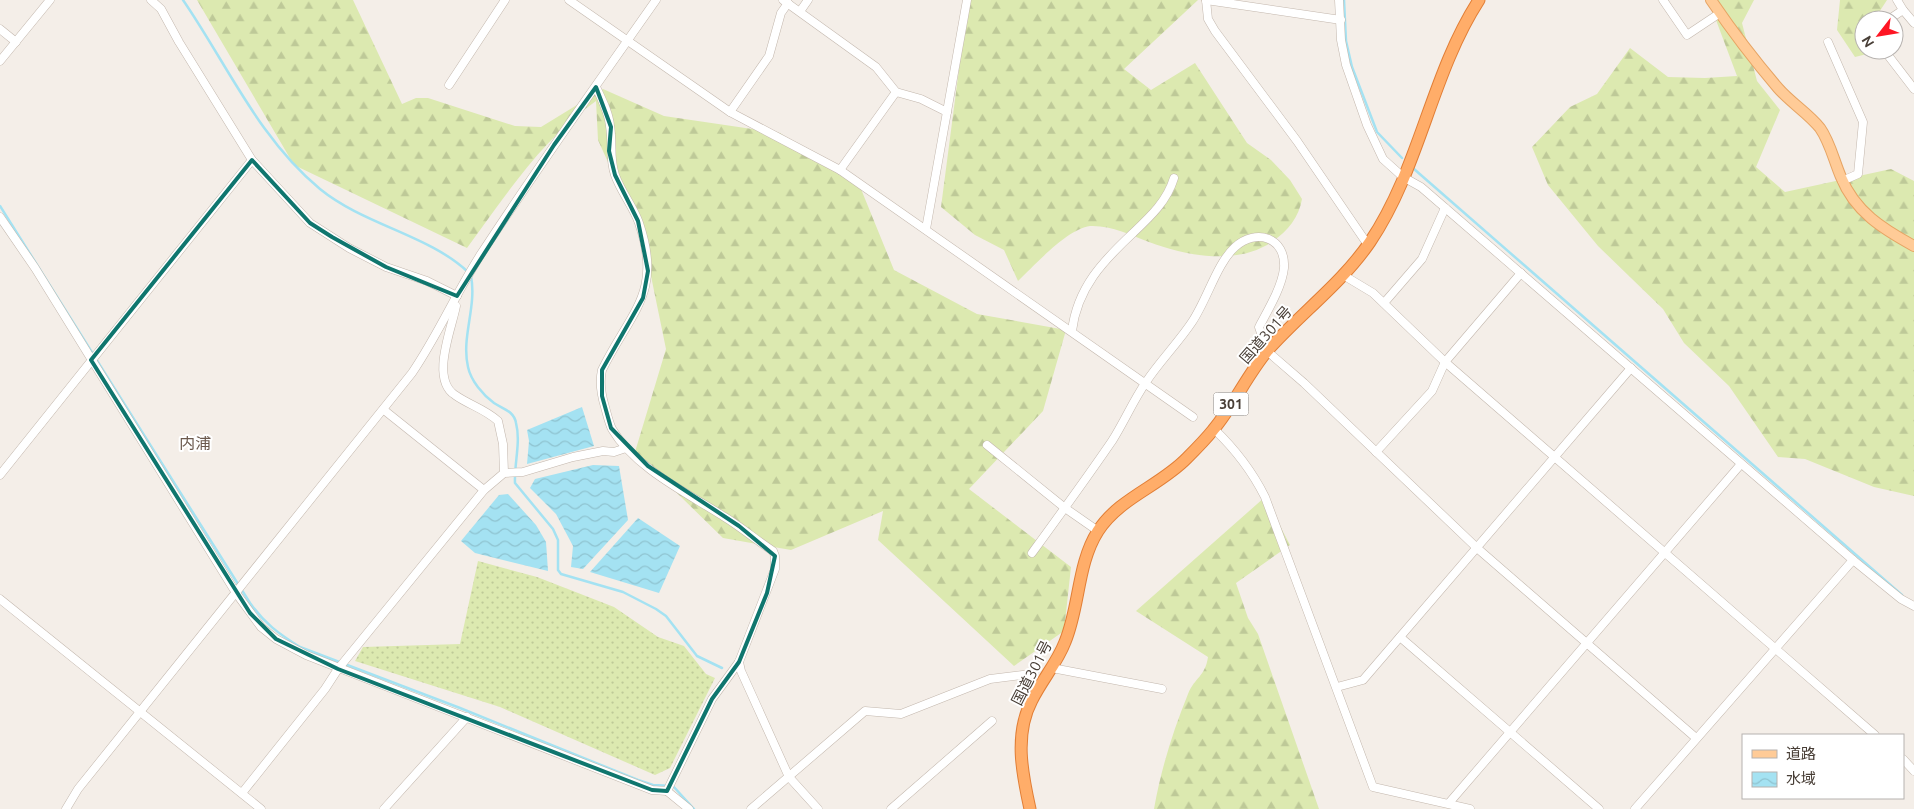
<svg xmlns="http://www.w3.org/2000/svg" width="1914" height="809" font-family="Ubuntu,'Noto Sans JP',sans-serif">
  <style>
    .grass { fill: url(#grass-dots) }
    .forest { fill: url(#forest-firs) }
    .water { fill: url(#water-waves) }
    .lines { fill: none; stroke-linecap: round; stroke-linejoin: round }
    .stream { stroke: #a4e2f2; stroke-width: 2.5 }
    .minor-casing { stroke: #c3b7ad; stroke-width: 9 }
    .major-casing { stroke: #e6a464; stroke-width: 12 }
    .highway-casing { stroke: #e17e36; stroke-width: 13 }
    .minor { stroke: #fff; stroke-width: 8 }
    .major { stroke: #ffcb97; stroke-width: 10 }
    .highway { stroke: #ffad69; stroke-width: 11 }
    .marked { fill: none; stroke: #0f766e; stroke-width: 4; stroke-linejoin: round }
    .labels { text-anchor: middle; stroke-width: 4; stroke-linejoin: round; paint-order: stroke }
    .shield { fill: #fff; stroke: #7f7872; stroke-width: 1 }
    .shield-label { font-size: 14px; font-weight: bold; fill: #483e36 }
    .street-label { font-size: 15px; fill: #483e36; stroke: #fff }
    .neighbourhood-label { font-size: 16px; fill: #6b594d; stroke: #fff }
  </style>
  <defs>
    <pattern id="grass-dots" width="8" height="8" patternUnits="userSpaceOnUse" patternTransform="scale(1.25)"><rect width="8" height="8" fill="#dce9b0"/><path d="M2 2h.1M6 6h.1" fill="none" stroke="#bec998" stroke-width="1.8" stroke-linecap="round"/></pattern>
    <pattern id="forest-firs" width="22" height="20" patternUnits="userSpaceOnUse" patternTransform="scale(1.25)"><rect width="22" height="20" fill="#dce9b0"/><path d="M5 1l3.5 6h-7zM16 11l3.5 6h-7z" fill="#bec998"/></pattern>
    <pattern id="water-waves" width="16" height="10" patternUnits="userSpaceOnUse" patternTransform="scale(1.25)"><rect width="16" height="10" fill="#a4e2f2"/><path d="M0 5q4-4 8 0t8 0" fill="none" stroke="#8fc3d0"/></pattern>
  </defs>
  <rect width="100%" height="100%" fill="#f4eee8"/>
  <polygon class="grass" points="478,561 537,577 614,607 658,637 684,646 706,674 715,678 670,768 655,775 500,707 355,661 363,647 460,644"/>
  <g class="forest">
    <path d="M197,0h156l49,104 14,-6h12l87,28 26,1 62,-38 61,27 116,17 81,56 33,81 83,44 89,16 -23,81 -74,78 102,78 -7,64 -50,35 -136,-126 5,-29 -92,39 -68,-12 -88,-86 31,-103 -22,-107 -46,-102 -2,-39c-54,38 -90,94 -129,147l-173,-83z"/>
    <path d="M968,0h230l-74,69 27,21 44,-27 52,80 24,17 19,20 12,19c-3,18 -14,32 -29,42 -35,25 -87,15 -124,1 -18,-7 -39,-17 -59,-16 -23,3 -55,39 -72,55l-14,-31 -29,-15 -34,-28z"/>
    <polygon points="1712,0 1754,0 1742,23 1757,81 1780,110 1756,167 1785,192 1891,169 1914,181 1914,496 1874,487 1805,459 1778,457 1729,386 1684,343 1663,309 1598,246 1548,185 1532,147 1570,107 1597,94 1630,48 1668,77 1705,78 1737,76 1710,4"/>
    <polygon points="1840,0 1887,0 1874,20 1864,20 1864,50 1868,50 1867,54 1855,57 1837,30"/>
    <path d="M1265,497l25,48 -54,38 12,35 10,16 61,175h-165c7,-40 19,-78 34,-115 7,-17 17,-17 20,-37l-72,-46z"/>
  </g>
  <g class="water">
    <polygon points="582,407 594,446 527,464 529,441 527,430"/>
    <polygon points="593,465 619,466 628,520 583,569 571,567 573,546 556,514 530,488 535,479"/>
    <polygon points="508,494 536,525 546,542 548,571 475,553 461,541 499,495"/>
    <polygon points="638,518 680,546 659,593 590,572"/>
  </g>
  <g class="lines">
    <g class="stream">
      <path d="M183,0c44,64 76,139 137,189 44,36 109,46 148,83"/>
      <polyline points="1344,0 1346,41 1352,67 1377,132 1402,158"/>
      <polyline points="1414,169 1902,595"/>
      <polyline points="0,206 93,354"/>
      <path d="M471,276c6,31 -10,61 -3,91 3,14 15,28 26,36 9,6 20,8 22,20 5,19 -2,41 -1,60l38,46 5,11v30l3,4 62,18 33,17 10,7 31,40 25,12"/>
      <path d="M96,359l154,244c14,20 29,31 50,44l160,61 178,72 15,5 20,1 21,23"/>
    </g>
    <g class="minor-casing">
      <g id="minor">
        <polyline points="151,0 161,9 179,42 252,160 310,223 349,248 386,267 427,281 457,296"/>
        <polyline points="569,0 730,112 840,170 1193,417"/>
        <polyline points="783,0 876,67 896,92 921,99 947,112"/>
        <polyline points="1206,0 1208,19 1215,31 1297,141 1368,245"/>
        <polyline points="1206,0 1341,20"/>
        <polyline points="1339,0 1341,40 1346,65 1367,125 1383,159 1403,177 1421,187 1853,560 1901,599 1914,606"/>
        <polyline points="1663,0 1687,35 1720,13"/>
        <polyline points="801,10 808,0"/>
        <polyline points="1903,10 1914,23"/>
        <polyline points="1888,20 1903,10 1897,0"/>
        <polyline points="0,29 16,42"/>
        <polyline points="1828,42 1863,122 1858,174 1842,181"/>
        <polyline points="1884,50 1914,89"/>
        <polyline points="0,61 50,0"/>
        <polyline points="449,85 505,0"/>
        <path d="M596,87c6,13 13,26 14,39 3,17 -1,32 5,49 6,17 18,31 24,48 24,70 -8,88 -37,147 -3,13 -1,24 3,37 2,7 4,16 7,22 22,38 75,64 111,87 17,10 33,24 50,35l2,5v13l-36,93 -27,37 -45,92 22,18"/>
        <polyline points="730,112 769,56 781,13 788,3"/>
        <polyline points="840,170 896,92"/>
        <polyline points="0,217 35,268 236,593 261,627 276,639 306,655 652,790 667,791"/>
        <polyline points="926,229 967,0"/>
        <polyline points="1343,275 1373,293 1445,362 1875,735"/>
        <polyline points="1384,303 1422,259 1445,208"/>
        <path d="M456,306c-4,22 -26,73 -1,89 14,10 30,14 43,26l5,23 1,29"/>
        <path d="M1072,331c5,-43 31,-70 61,-98 18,-17 34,-32 41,-55"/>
        <polyline points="384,410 484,490"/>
        <path d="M1214,429c21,20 38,42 51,68l108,290 97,22"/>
        <polyline points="987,445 1065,508 1098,531"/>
        <polyline points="1376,452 1432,391 1445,362 1521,273"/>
        <polyline points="0,475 252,160"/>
        <path d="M1032,553c27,-37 54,-74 80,-112 12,-19 21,-40 34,-59 14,-21 32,-39 46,-60 15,-22 25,-59 43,-75 21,-19 51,-10 49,21 -2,19 -16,42 -25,59l8,24 37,32 173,165 219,190"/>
        <polyline points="0,599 261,809"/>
        <polyline points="1400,637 1599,809"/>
        <polyline points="739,662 741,671 789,777 818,809"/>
        <polyline points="1052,668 1162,689"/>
        <polyline points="1337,687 1363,680 1631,368"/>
        <polyline points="1903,759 1914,771"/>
        <polyline points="242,793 325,689 338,669 484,490 504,473 523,472 573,457 603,451 614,452 626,448"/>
        <polyline points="1449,803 1741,464"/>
        <path d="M66,809l12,-20 334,-416c26,-38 44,-80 69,-119 56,-86 116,-170 175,-254"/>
        <polyline points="384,809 467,717"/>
        <polyline points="751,809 865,711 901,714 990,679 1031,674"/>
        <polyline points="891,809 992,721"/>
        <polyline points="1635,809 1853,560"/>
      </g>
    </g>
    <g class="major-casing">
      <path id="major" d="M1711,0c21,31 43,60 67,88 13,15 30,25 42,40 10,14 14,33 21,49 14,35 42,52 73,69"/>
    </g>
    <g class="highway-casing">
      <path id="highway" d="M1030,809c-8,-36 -16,-75 2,-109 10,-20 25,-37 33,-58 15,-36 12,-78 33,-111 21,-33 62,-45 89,-73 9,-9 18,-18 26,-28 21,-25 34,-55 55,-80 33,-37 74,-67 102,-108 50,-74 61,-168 109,-242"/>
    </g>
    <use href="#minor" class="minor"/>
    <use href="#major" class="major"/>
    <use href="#highway" class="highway"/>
  </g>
  <path class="marked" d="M596,87l15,40 -2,24 6,24 23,46 10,50 -5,27 -41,72v26l9,32 37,38 91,60 36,30 -8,37 -28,69 -27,37 -45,92 -15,-1 -314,-121 -62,-30 -26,-26 -159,-253 161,-200 58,63 22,14 54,30 71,29 97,-151z"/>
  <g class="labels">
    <rect class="shield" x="1213.5" y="392.5" width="35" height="23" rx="4"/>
    <g class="shield-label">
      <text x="1231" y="409">301</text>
    </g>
    <g class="street-label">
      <text transform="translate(1266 335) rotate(-49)" y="5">国道301号</text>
      <text transform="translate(1032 673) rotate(-63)" y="5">国道301号</text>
    </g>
    <g class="neighbourhood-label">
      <text x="195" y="449">内浦</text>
    </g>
  </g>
  <rect x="1742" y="734" width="162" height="65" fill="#ffffff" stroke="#b6b2af"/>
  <rect x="1752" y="750" width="25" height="8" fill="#ffcb97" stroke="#b6b2af"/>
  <text x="1786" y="759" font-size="15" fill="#483e36">道路</text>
  <rect x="1752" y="772" width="25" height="15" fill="url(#water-waves)" stroke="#b6b2af"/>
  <text x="1786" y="784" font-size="15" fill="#483e36">水域</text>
  <g transform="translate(1879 35) rotate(239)"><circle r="24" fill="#ffffff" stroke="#b6b2af"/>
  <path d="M0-4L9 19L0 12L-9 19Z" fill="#fe1523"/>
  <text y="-8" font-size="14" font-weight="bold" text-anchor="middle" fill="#483e36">N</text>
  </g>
</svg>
